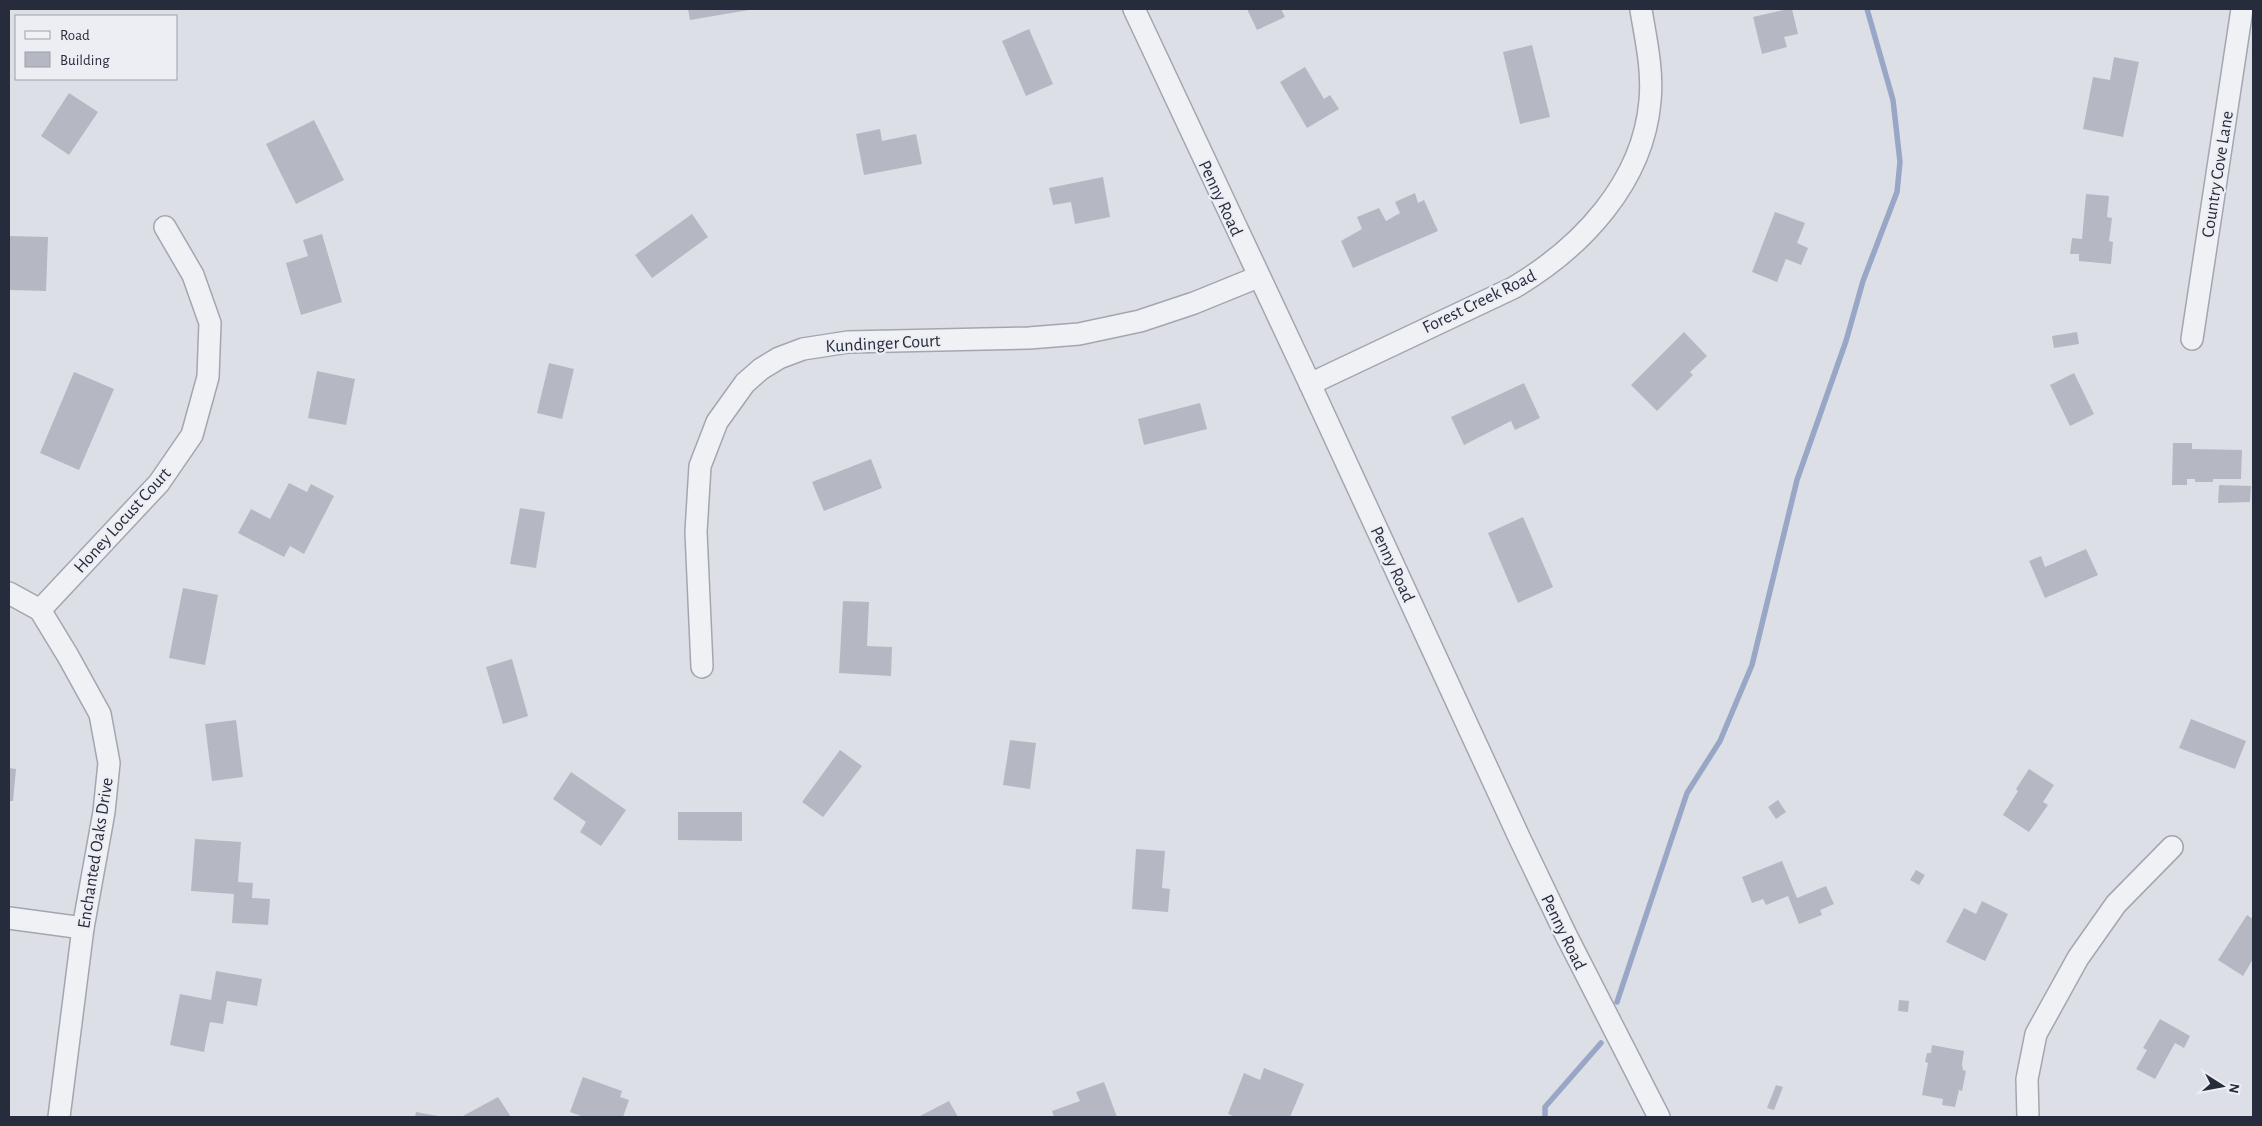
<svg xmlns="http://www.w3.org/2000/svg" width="2262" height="1126" font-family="'Alegreya Sans',sans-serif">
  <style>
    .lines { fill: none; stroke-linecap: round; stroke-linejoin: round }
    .stream { stroke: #99a7c6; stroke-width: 5.5 }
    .building { fill: #b5b8c3 }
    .minor-casing { stroke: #a3a6b1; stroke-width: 24 }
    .minor { stroke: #f0f1f5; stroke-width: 21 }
    .labels { text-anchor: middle; stroke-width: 4.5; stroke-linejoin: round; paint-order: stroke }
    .street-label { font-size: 18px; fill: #272c3d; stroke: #eceef4 }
  </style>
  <rect width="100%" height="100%" fill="#dddfe7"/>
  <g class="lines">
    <g class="stream">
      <polyline points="1617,1002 1687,793 1720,741 1752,665 1797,480 1846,341 1863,281 1897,192 1900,162 1893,100 1867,9"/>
      <polyline points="1545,1117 1545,1107 1601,1043"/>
    </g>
  </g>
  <g class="building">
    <polygon points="688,9 749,9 749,10 690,20"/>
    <polygon points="1247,9 1281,9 1285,17 1257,30"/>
    <polygon points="1788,9 1792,9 1798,34 1784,37 1787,47 1762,54 1753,17"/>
    <polygon points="1029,29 1053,84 1026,96 1002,41"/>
    <polygon points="1532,45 1550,117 1520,124 1503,52"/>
    <polygon points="2114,57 2139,62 2123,137 2083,129 2093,77 2110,80"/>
    <polygon points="1305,67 1324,99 1330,95 1339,109 1307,128 1280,82"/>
    <polygon points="69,93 98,112 69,155 41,136"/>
    <polygon points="314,120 344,180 296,204 266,144"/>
    <polygon points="880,129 882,141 916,134 922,164 864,175 856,134"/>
    <polygon points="1103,177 1110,217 1075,224 1071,202 1053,205 1049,188"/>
    <polygon points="1415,193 1418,203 1424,200 1438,231 1353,268 1341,241 1362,229 1357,217 1379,208 1386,221 1400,213 1395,202"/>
    <polygon points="2086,194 2109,196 2107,217 2112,218 2109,241 2113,242 2111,264 2079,261 2079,254 2070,254 2072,238 2082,239"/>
    <polygon points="1775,212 1805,223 1797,243 1808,248 1801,265 1786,259 1777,282 1752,272"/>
    <polygon points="692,214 708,237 652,278 635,255"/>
    <polygon points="322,234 342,302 301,315 286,263 308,256 303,240"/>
    <polygon points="9,236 48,237 46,291 9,290"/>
    <polygon points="1684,332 1707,356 1690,372 1693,375 1657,411 1631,385"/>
    <polygon points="2077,332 2079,344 2054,348 2052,336"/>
    <polygon points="549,363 574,369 562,419 537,413"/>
    <polygon points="317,371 355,379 346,425 308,418"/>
    <polygon points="74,372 114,389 79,470 40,453"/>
    <polygon points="2074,373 2094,414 2070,426 2050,385"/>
    <polygon points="1524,383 1540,418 1515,430 1511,421 1464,445 1451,417"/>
    <polygon points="1200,403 1207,429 1144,445 1138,419"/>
    <polygon points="2173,443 2192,443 2192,449 2242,450 2241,479 2213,479 2213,482 2195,482 2195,479 2187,479 2187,485 2172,485"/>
    <polygon points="871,459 882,488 824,511 812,482"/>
    <polygon points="289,483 307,492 311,484 334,496 304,554 290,546 284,557 238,533 251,509 270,519"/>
    <polygon points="2219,485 2251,486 2250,502 2218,503"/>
    <polygon points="520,508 545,512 536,568 510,564"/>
    <polygon points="1523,517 1553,587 1518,603 1488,533"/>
    <polygon points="2086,549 2098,575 2045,598 2029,561 2041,556 2045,567"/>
    <polygon points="183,588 218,595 205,665 169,658"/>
    <polygon points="843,601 869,602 867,646 892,647 891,676 839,673"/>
    <polygon points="512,659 528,716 503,724 486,667"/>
    <polygon points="2191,719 2246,741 2235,769 2179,748"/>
    <polygon points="236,720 243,777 212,781 205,724"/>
    <polygon points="1010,740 1036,743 1030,789 1003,785"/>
    <polygon points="840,750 862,766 823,817 802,802"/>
    <polygon points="9,768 16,769 13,801 9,801"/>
    <polygon points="2029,769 2054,785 2043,802 2048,805 2029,832 2003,815 2018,791 2016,789"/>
    <polygon points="571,772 626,810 601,846 580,832 586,822 553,799"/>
    <polygon points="1778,800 1786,812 1776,819 1768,807"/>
    <polygon points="678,812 742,812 742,841 678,840"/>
    <polygon points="195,839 241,842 238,882 253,883 252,898 270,899 268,925 232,923 234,894 191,891"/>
    <polygon points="1136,849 1165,851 1162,888 1170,889 1168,912 1132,909"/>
    <polygon points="1782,861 1797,898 1826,886 1834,904 1820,910 1822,915 1799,924 1788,896 1766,905 1763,899 1752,903 1742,877"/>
    <polygon points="1916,870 1925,875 1919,885 1910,880"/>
    <polygon points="1982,901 2008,914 1985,961 1946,942 1964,908 1976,914"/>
    <polygon points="2247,915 2253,919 2253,959 2243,976 2218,960"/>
    <polygon points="216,971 262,979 257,1006 227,1001 223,1024 210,1022 204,1052 170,1045 180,994 211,1000"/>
    <polygon points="1899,1000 1909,1001 1908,1012 1898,1011"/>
    <polygon points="2160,1019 2190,1036 2184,1048 2175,1043 2155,1079 2136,1069 2147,1050 2143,1048"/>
    <polygon points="1932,1045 1964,1051 1962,1064 1963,1070 1966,1071 1962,1091 1959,1090 1955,1107 1942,1105 1943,1099 1922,1095 1928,1063 1925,1062 1927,1053 1931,1053"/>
    <polygon points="1264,1068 1304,1084 1290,1117 1236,1117 1228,1114 1244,1073 1260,1080"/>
    <polygon points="583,1077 622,1091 620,1097 629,1100 623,1117 584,1117 570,1112"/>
    <polygon points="1104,1082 1117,1117 1054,1117 1052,1111 1080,1101 1076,1092"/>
    <polygon points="1776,1085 1783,1087 1774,1110 1767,1108"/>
    <polygon points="498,1097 511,1117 461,1117"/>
    <polygon points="949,1101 958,1117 918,1117"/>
    <polygon points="416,1112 438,1116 438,1117 415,1117"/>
  </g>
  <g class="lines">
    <g class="minor-casing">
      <g id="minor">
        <polyline points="1134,9 1310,384 1519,837 1566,935 1659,1117"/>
        <polyline points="2192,339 2242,9"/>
        <path d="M1310,384l203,-96c68,-40 130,-105 137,-187 3,-31 -4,-61 -9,-91"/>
        <polyline points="9,593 40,610 68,656 100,714 109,763 104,812 83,928 59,1117"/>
        <polyline points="40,610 159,483 192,435 208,377 210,323 193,275 165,227"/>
        <polyline points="702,667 696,532 700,466 717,422 745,383 761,369 779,358 803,349 848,342 1029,338 1079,334 1140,321 1194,303 1258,277"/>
        <polyline points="9,918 83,928"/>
        <polyline points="2028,1117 2027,1079 2036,1034 2078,958 2116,904 2172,847"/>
      </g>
    </g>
    <use href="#minor" class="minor"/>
  </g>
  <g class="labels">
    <g class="street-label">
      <text transform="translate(2217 174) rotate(-81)" y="6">Country Cove Lane</text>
      <text transform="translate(1221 198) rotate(65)" y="6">Penny Road</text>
      <text transform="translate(1479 301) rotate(-26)" y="6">Forest Creek Road</text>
      <text transform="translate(883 343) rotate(-3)" y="6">Kundinger Court</text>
      <text transform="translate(122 520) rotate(-48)" y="6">Honey Locust Court</text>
      <text transform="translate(1393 564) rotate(65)" y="6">Penny Road</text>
      <text transform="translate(95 853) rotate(-81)" y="6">Enchanted Oaks Drive</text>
      <text transform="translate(1564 932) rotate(64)" y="6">Penny Road</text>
    </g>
  </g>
  <rect width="2262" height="1126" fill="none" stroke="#272c3d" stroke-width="20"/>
  <rect x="15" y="15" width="162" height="65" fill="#eceef4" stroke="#9da0ab"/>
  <rect x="25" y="31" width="25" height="8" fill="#f0f1f5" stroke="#9da0ab"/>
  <text x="60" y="40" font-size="15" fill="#272c3d">Road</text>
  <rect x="25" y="52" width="25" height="15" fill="#b5b8c3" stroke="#9da0ab"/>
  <text x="60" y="65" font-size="15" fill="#272c3d">Building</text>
  <g transform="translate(2222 1086) rotate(101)" stroke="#eceef4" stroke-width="4" paint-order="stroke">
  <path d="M0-4L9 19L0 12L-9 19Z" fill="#272c3d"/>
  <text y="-8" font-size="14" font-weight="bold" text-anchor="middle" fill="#272c3d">N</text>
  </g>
</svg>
